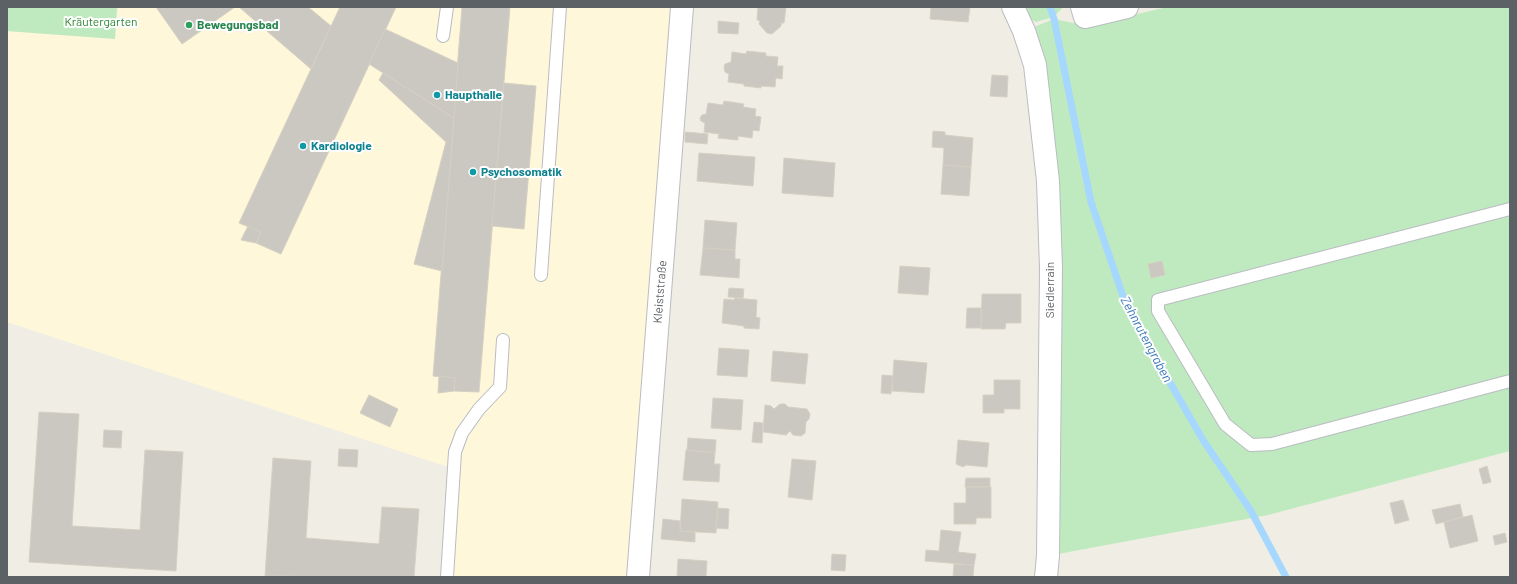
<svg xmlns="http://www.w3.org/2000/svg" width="1517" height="584" font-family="Barlow,sans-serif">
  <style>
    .commercial { fill: #fff7da }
    .green { fill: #bfeabf }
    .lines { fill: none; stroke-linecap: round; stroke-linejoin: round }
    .stream { stroke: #a5d7ff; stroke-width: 7 }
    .building { fill: #cbc8c1; stroke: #d5d0c2 }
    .service-casing { stroke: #b9bcc1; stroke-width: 14 }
    .minor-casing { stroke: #b9bcc1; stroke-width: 24 }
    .service { stroke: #fff; stroke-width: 12 }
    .minor { stroke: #fff; stroke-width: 22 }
    .leisure-dot { fill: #2e9e5b; stroke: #fff; stroke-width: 1.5 }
    .culture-dot { fill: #0f9aa8; stroke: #fff; stroke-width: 1.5 }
    .labels { text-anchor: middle; stroke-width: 4; stroke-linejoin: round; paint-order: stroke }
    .park-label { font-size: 12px; fill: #2d8531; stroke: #fff }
    .leisure-label { font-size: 12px; font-weight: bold; fill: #27864d; stroke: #fff; text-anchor: start }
    .culture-label { font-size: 12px; font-weight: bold; fill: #0d838f; stroke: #fff; text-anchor: start }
    .street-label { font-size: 12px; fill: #5c6166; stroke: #fff }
    .water-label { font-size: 13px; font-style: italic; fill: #3877bb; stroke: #fff }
  </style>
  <rect width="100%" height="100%" fill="#f0eee4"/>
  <polygon class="commercial" points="118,7 683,7 639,577 447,577 454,469 7,322 7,31 115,39"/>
  <g class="green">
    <polygon points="7,7 117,7 115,39 7,31"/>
    <polygon points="1021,7 1063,7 1054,17 1036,22 1025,16"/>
    <polygon points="1167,7 1510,7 1510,451 1268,515 1058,554 1051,268 1024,31 1054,19 1087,26"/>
  </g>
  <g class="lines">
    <polyline class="stream" points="1050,7 1054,19 1091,202 1127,308 1203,440 1251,511 1286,577"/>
  </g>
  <g class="building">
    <polygon points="156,7 235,7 182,44"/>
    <polygon points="239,7 308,7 331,26 311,69"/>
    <polygon points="340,7 396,7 281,254 256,243 261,232 239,223"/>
    <polygon points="462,7 510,7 479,392 454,391 455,378 433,376"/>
    <polygon points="758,7 786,7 784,23 781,23 781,26 772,34 767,33 759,24 760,21 757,20"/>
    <polygon points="931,7 970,7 968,22 930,19"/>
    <polygon points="718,21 739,23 738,34 718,33"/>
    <polygon points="385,29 458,63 454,118 369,64"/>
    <polygon points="747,51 766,53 766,56 778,57 777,66 783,66 782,79 776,78 775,87 761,86 761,88 744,86 744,84 728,82 729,74 725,72 724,67 725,64 731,62 732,52 746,54"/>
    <polygon points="383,73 454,118 442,271 414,264 446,142 379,80"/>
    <polygon points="992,75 1008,76 1007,97 990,96"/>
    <polygon points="504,83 536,86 524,229 492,226"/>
    <polygon points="724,101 744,104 743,107 756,109 755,116 761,117 759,131 753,130 752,138 738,136 738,140 718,138 719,134 704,132 705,123 701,121 700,118 702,115 706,114 708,103 723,105"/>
    <polygon points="933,131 945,132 945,135 973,138 971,167 943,165 944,148 932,147"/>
    <polygon points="685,132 708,134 707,144 685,142"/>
    <polygon points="699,153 755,157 753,186 697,181"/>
    <polygon points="784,158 835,163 833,197 782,193"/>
    <polygon points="943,165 971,167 969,196 941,194"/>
    <polygon points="705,220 737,223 735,250 703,248"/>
    <polygon points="248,226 261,232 256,243 241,240"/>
    <polygon points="703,248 735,250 735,259 740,259 739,278 700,275"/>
    <polygon points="1162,261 1165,275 1151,278 1148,264"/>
    <polygon points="900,266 930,268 928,295 898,293"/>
    <polygon points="729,288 744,289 743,298 728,297"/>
    <polygon points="982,294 1021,294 1021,323 1006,323 1005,329 981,329"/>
    <polygon points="735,298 757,300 756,317 760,318 759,329 744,328 744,326 722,323 724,299 734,300"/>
    <polygon points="967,308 981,308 981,328 966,328"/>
    <polygon points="719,348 749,350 747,377 717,375"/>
    <polygon points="773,351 808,354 805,384 771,381"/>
    <polygon points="894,360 927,363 924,393 892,391"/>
    <polygon points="882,375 893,376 891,394 881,393"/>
    <polygon points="439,376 455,378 454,391 438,393"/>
    <polygon points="994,380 1020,380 1020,409 1004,409 1004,413 983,413 983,395 994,395"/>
    <polygon points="369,395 398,409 390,427 360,413"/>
    <polygon points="713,398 743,400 741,430 711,428"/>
    <polygon points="780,404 785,404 788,407 807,409 810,414 809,419 806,422 805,433 801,436 793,435 790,431 786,435 763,432 765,405 771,406 774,409"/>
    <polygon points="39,412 79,414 72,526 140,530 145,450 183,452 176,571 29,562"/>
    <polygon points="754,422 763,423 762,443 752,442"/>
    <polygon points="104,430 122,431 121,448 103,447"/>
    <polygon points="688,438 716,440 715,453 687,450"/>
    <polygon points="958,440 989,443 987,467 966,465 963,467 956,464"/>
    <polygon points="339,449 358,450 357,467 338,466"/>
    <polygon points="686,450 715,453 714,464 720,464 719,482 683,480"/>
    <polygon points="273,458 311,461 306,538 379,544 382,507 419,509 414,577 265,576"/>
    <polygon points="792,459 816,461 812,500 788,497"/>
    <polygon points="1487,466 1491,482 1483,484 1479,469"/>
    <polygon points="966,478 990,478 990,487 965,487"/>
    <polygon points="966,487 991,487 991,518 976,518 976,524 954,524 954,503 966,503"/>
    <polygon points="682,499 718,502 716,533 680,531"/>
    <polygon points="1403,500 1409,520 1395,524 1390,503"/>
    <polygon points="1460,504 1463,517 1436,524 1432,510"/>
    <polygon points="718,508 729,509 728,529 716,528"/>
    <polygon points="1472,515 1478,541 1450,548 1444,522"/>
    <polygon points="663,519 680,521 680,531 695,532 695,542 661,539"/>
    <polygon points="941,530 961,532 958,552 976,554 974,565 925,561 926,550 939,551"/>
    <polygon points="1505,533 1507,542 1495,545 1493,536"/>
    <polygon points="832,554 846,555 845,571 831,570"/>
    <polygon points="678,559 707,561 706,577 677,577"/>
    <polygon points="954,564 974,565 973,577 953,577"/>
  </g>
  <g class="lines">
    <g class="service-casing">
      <g id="service">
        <polyline points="443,36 447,7"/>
        <polyline points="1510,209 1158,300 1158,311 1225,424 1251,445 1272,444 1510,381"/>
        <polyline points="541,275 560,7"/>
        <polyline points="447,577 455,452 462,433 479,409 500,387 503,340"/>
      </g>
    </g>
    <g class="minor-casing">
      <g id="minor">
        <polyline points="1013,7 1024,31 1035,65 1048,181 1051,268 1048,556 1046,577"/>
        <polyline points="1082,7 1085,17 1127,7"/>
        <path id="s1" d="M638,577l44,-570"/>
      </g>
    </g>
    <use href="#service" class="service"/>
    <use href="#minor" class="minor"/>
  </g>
  <circle class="leisure-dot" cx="189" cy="25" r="4"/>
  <g class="culture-dot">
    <circle cx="437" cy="95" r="4"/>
    <circle cx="303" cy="146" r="4"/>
    <circle cx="473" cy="172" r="4"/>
  </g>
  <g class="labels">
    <g class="park-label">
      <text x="101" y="26">Kräutergarten</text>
    </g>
    <g class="leisure-label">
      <text x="197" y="29">Bewegungsbad</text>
    </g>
    <g class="culture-label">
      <text x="445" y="99">Haupthalle</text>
      <text x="311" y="150">Kardiologie</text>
      <text x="481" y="176">Psychosomatik</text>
    </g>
    <g class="street-label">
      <text transform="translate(1050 290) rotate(-90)" y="4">Siedlerrain</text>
      <text dy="4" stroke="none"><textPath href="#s1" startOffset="286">Kleiststraße</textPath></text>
    </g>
    <g class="water-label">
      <text transform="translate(1147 339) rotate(62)" y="5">Zehnrutengraben</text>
    </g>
  </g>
  <rect width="1517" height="584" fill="none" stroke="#5c6166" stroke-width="16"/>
</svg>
